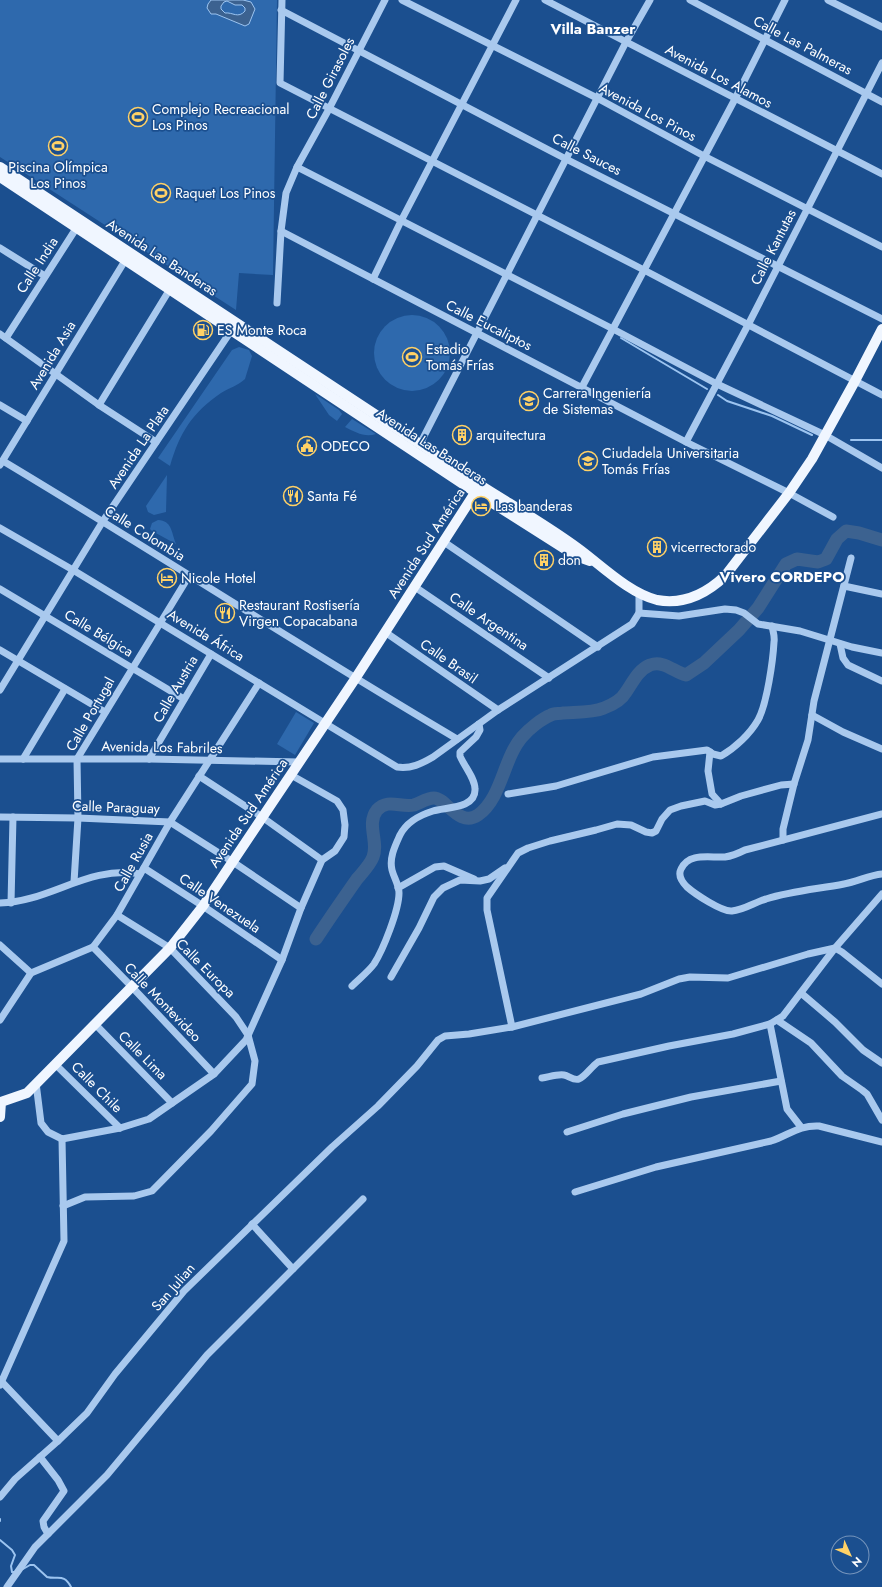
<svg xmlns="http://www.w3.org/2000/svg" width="882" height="1587" font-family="Jost,sans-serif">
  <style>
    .green { fill: #2e69ad }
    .water { fill: #3c6290; stroke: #9cc4f0; fill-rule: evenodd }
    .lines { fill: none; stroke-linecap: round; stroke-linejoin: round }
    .stream { stroke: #9cc4f0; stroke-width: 2 }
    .river { stroke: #3c6290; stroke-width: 13 }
    .minor { stroke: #a9c9ee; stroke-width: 7 }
    .major { stroke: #f0f6ff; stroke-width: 10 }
    .labels { text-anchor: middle; stroke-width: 3.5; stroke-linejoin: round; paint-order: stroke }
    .street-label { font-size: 14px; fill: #fff; stroke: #1b4f8f }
    .poi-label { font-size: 14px; fill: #fff; stroke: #1b4f8f; text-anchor: start }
    .neighbourhood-label { font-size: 15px; font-weight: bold; fill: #fff; stroke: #1b4f8f }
  </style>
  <rect width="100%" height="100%" fill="#1b4f8f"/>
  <g class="green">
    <polygon points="0,0 277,0 273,275 239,273 236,310 0,157"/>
    <circle cx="412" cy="353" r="38"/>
    <path d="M239,347l10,3 3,6 -7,23c-6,6 -16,9 -24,14 -29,20 -41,39 -51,73l-12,-8 74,-108z"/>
    <polygon points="315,394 339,410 342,414 337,421 329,415"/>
    <path d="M352,419l24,15c-11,4 -21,-2 -31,-7z"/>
    <polygon points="167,475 166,512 154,515 148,512 146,506"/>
    <path d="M158,520c14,1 13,11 18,24l-24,-13 -2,-2 2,-6z"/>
    <polygon points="296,712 314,723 295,755 277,744"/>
  </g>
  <path class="water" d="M211,0h32l8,2 4,7 -6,15 -4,2 -29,-12h-5l-4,-6 1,-4zM227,1l8,4h7l3,3v3c-7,8 -12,1 -20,2l-4,-4v-3l3,-4z"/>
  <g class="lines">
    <g class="stream">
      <polyline points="621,338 707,389"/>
      <polyline points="718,395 727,401 772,416 812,435"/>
      <polyline points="851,440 882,440"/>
      <polyline points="0,1519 0,1521"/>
      <polyline points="0,1540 12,1550 15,1555 11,1566 12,1572 16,1572"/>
      <path d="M23,1569l7,-4h4l13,12c11,3 17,-4 24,10"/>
    </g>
    <path class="river" d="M316,939c13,-20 27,-40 41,-60 5,-6 13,-14 16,-22 6,-15 -7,-33 4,-47 11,-12 24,-2 37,-5 6,-2 13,-7 20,-7 12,0 25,30 44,17 24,-17 25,-56 44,-78 7,-8 19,-18 29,-22 3,-2 8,-1 12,-2 13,-1 29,0 41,-5 8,-3 18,-9 22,-16 7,-10 12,-22 24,-27 14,-5 24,7 36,10l18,-12 35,-33 19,-22 28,-44 11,-5 21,3 8,-3 11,-20 9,-8 13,2 23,7"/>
    <g class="minor">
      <polyline points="282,0 280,83 644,270 882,395"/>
      <polyline points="402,0 597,98 704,156 882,247"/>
      <polyline points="545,0 882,174"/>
      <polyline points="690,0 882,102"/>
      <polyline points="828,0 882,27"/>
      <polyline points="281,10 566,159 882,319"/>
      <polyline points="297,167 613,329 717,384 825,435 882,468"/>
      <polyline points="281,231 686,442 789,493 833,517"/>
      <polyline points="0,248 45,276"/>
      <polyline points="373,279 401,221 516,0"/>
      <polyline points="277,303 281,231 286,193 297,167 329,109 385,0"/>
      <polyline points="0,334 99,405 156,442"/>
      <polyline points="6,338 77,227"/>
      <polyline points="582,387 735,99 785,0"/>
      <polyline points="0,405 27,421"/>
      <polyline points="99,405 170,289"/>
      <polyline points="686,442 748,325 882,63"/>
      <polyline points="420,444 626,42 650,0"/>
      <path d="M3,461c152,91 301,188 454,278"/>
      <polyline points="0,465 126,259"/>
      <path d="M0,528l73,42 324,197c14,2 24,-3 36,-10l65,-47 134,-86 7,-11v-20"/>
      <polyline points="444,542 598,647"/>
      <polyline points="844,586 882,594"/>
      <polyline points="415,587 549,678"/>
      <polyline points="0,589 184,699"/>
      <polyline points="639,613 679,616 725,609 736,610 744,613 758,624 800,631 852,647 882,653"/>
      <polyline points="385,632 498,710"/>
      <polyline points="840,644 843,658 848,665 882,681"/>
      <polyline points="0,650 105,712"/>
      <polyline points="0,690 103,521 233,328"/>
      <polyline points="812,715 843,732 882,749"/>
      <polyline points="710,752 708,771 712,794 721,804"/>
      <polyline points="0,759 149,759 299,762"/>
      <polyline points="23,759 65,689"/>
      <polyline points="149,759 211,654"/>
      <polyline points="199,776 262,817 322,860"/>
      <path d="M508,794l48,-8 97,-29 54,-7 6,4 8,2c14,-8 29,-22 37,-36 9,-16 15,-60 16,-78 1,-5 -1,-11 -2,-16"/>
      <path d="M882,814l-137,36c-6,3 -13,6 -20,7 -15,1 -36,-5 -44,12 -3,6 1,13 6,18 8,7 35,25 45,24 12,-1 23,-9 34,-12 26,-8 52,-10 78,-15 13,-2 25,-9 38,-10"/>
      <polyline points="0,817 78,818 170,822 233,862 301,908"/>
      <polyline points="783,840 783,829 794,784 808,740 814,701 851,558"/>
      <polyline points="144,868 203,906 282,960"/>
      <polyline points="74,882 78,818 77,759 189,576"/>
      <polyline points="398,888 435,867 444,866 474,879"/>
      <path d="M0,903c50,-1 88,-38 140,-29"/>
      <polyline points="11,903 13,817"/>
      <polyline points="0,945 31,973"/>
      <polyline points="93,947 132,987 214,1074"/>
      <polyline points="391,977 419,928 434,897 443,888 460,880 480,881 489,879 505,868"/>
      <path d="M352,986c7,-7 16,-14 22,-22 9,-14 25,-54 25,-71 0,-8 -5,-15 -7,-23 -3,-12 3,-24 8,-35 6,-12 20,-20 33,-24 13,-4 43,-2 42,-22 0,-11 -11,-23 -15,-33v-4l16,-15 4,-7 -1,-6"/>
      <polyline points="801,993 835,1022 863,1050 882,1063"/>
      <polyline points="0,1020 31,973 93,947 117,915 170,822 259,683"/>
      <polyline points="777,1020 811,1043 842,1076 862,1090 867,1094 882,1120"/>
      <polyline points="95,1024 172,1103"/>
      <polyline points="770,1024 787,1109 801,1127"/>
      <polyline points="512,1027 487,910 487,898 518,853 528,848 550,841 596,830 617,824 631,825 646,832 652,833 656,831 662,819 670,810 681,806 705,801 715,805 721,804 741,796 781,785 794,784"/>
      <polyline points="55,1064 120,1128"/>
      <path d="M542,1078c7,-1 15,-4 22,-3 5,1 10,6 15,4 6,-2 12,-12 19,-17l71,-16 64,-12 37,-10 13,-8 52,-68 7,4 40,32"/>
      <polyline points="36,1083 41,1123 48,1132 62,1139 120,1128 149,1119 214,1074 246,1040 282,960 301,908 322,860 335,851 344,837 345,825 343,810 337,801 291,775"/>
      <polyline points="567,1132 623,1114 691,1097 781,1081"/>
      <path d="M575,1192l81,-25 115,-26c18,-6 28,-16 48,-15l63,16"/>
      <polyline points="63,1206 85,1197 134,1196 152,1191 211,1131 252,1084 255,1061 248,1035 236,1017 170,948 117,915"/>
      <polyline points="252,1224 293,1269"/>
      <polyline points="0,1380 58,1441 87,1413 115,1374 184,1291 332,1147 378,1106 417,1066 438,1040 445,1036 469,1034 512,1027 641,994 679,979 690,977 728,978 808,954 835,948 882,894"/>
      <polyline points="0,1385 64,1241 62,1139"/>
      <polyline points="40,1457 58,1480 64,1491 43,1521 44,1527 48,1534"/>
      <polyline points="0,1497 15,1479 58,1441"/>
      <polyline points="7,1587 35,1547 107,1475 207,1355 363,1199"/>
    </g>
    <g class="major">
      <path d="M0,167l420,277c20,14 40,28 60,41 33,21 68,41 99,64 23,17 50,44 78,51 27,5 50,-7 68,-24l64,-83 23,-34 43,-78 27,-52"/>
      <polyline points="0,177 475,492 576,556 590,561"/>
      <polyline points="0,1117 1,1102 27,1093 170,948 203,906 355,679 480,485"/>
    </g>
  </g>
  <defs>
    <g id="stadium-ring" transform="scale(1)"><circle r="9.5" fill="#1b4f8f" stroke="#ffd166" stroke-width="1.5"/><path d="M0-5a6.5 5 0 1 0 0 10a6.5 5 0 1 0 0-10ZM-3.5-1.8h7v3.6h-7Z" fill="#ffd166"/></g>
    <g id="fuel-ring" transform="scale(1)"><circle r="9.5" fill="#1b4f8f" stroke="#ffd166" stroke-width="1.5"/><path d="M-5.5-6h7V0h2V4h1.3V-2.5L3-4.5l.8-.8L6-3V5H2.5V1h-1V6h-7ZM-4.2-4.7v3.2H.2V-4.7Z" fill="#ffd166"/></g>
    <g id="university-ring" transform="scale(1)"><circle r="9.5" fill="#1b4f8f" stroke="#ffd166" stroke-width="1.5"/><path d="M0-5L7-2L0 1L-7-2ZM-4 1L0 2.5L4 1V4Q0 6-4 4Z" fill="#ffd166"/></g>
    <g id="building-ring" transform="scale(1)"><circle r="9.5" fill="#1b4f8f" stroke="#ffd166" stroke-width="1.5"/><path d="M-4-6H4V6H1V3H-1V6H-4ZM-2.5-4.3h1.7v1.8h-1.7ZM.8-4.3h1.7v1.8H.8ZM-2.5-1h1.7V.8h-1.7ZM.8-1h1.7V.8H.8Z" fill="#ffd166"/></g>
    <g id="civic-ring" transform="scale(1)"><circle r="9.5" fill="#1b4f8f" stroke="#ffd166" stroke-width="1.5"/><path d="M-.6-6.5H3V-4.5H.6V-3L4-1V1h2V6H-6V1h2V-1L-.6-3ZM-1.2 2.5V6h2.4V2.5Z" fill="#ffd166"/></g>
    <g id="restaurant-ring" transform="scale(1)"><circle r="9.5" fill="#1b4f8f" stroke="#ffd166" stroke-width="1.5"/><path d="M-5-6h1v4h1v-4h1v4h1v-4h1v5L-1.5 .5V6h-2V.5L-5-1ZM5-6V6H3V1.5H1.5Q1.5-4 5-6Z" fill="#ffd166"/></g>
    <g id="hotel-ring" transform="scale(1)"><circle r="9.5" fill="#1b4f8f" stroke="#ffd166" stroke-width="1.5"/><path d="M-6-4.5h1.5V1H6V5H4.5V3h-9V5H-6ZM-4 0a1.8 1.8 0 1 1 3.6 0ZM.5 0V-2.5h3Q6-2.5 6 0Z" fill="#ffd166"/></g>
  </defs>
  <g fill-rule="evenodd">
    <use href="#stadium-ring" x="138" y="117"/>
    <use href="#stadium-ring" x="58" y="146"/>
    <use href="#stadium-ring" x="161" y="193"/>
    <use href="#fuel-ring" x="203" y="330"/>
    <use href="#stadium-ring" x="412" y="357"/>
    <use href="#university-ring" x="529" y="401"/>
    <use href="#building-ring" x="462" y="435"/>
    <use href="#civic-ring" x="307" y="446"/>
    <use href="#university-ring" x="588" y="461"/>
    <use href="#restaurant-ring" x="293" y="496"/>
    <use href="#hotel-ring" x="481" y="506"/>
    <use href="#building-ring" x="657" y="547"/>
    <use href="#building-ring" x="544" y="560"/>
    <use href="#hotel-ring" x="167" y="578"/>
    <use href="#restaurant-ring" x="225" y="613"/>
  </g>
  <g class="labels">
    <g class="street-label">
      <text transform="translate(803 45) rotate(28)" y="5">Calle Las Palmeras</text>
      <text transform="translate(719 76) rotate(28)" y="5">Avenida Los Alamos</text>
      <text transform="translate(330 78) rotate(-63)" y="5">Calle Girasoles</text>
      <text transform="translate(648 112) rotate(28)" y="5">Avenida Los Pinos</text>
      <text transform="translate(587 154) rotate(27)" y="5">Calle Sauces</text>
      <text transform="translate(773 247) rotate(-63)" y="5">Calle Kantutas</text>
      <text transform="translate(162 257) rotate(33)" y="5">Avenida Las Banderas</text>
      <text transform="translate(37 265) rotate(-57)" y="5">Calle India</text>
      <text transform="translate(489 325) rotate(27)" y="5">Calle Eucaliptos</text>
      <text transform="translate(52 355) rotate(-59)" y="5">Avenida Asia</text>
      <text transform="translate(432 446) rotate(33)" y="5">Avenida Las Banderas</text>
      <text transform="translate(138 447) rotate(-56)" y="5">Avenida La Plata</text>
      <text transform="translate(145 533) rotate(32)" y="5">Calle Colombia</text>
      <text transform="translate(426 543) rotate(-57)" y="5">Avenida Sud América</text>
      <text transform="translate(489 621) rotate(34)" y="5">Calle Argentina</text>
      <text transform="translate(99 633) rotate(31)" y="5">Calle Bélgica</text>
      <text transform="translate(206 635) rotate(31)" y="5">Avenida África</text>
      <text transform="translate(449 661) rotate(35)" y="5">Calle Brasil</text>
      <text transform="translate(175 689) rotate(-60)" y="5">Calle Austria</text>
      <text transform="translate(90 714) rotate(-60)" y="5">Calle Portugal</text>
      <text transform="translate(162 747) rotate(1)" y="5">Avenida Los Fabriles</text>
      <text transform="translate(116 807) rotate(2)" y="5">Calle Paraguay</text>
      <text transform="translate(248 813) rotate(-56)" y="5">Avenida Sud América</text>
      <text transform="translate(133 862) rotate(-61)" y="5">Calle Rusia</text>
      <text transform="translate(220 903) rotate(34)" y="5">Calle Venezuela</text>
      <text transform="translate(206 968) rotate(45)" y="5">Calle Europa</text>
      <text transform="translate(163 1002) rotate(46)" y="5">Calle Montevideo</text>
      <text transform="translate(143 1055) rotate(45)" y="5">Calle Lima</text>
      <text transform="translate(97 1087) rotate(45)" y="5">Calle Chile</text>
      <text transform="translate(173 1287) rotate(-49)" y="5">San Julian</text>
    </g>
    <g class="poi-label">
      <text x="152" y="114">Complejo Recreacional<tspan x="152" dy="16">Los Pinos</tspan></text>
      <text x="58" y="172" text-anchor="middle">Piscina Olímpica<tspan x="58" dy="16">Los Pinos</tspan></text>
      <text x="175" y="198">Raquet Los Pinos</text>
      <text x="217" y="335">ES Monte Roca</text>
      <text x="426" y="354">Estadio<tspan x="426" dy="16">Tomás Frías</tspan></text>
      <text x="543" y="398">Carrera Ingeniería<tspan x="543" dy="16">de Sistemas</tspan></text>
      <text x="476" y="440">arquitectura</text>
      <text x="321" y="451">ODECO</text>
      <text x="602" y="458">Ciudadela Universitaria<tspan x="602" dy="16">Tomás Frías</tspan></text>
      <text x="307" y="501">Santa Fé</text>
      <text x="495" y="511">Las banderas</text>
      <text x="671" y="552">vicerrectorado</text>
      <text x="558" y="565">don</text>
      <text x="181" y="583">Nicole Hotel</text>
      <text x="239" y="610">Restaurant Rostisería<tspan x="239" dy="16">Virgen Copacabana</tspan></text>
    </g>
    <g class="neighbourhood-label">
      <text x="593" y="34">Villa Banzer</text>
      <text x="782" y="582">Vivero CORDEPO</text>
    </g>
  </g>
  <g transform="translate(850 1555) rotate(135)"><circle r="19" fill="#1b4f8f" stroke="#7695bc"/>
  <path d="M0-3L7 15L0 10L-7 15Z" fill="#ffd166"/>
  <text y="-6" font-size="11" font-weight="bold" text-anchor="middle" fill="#ffffff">N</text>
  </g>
</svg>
